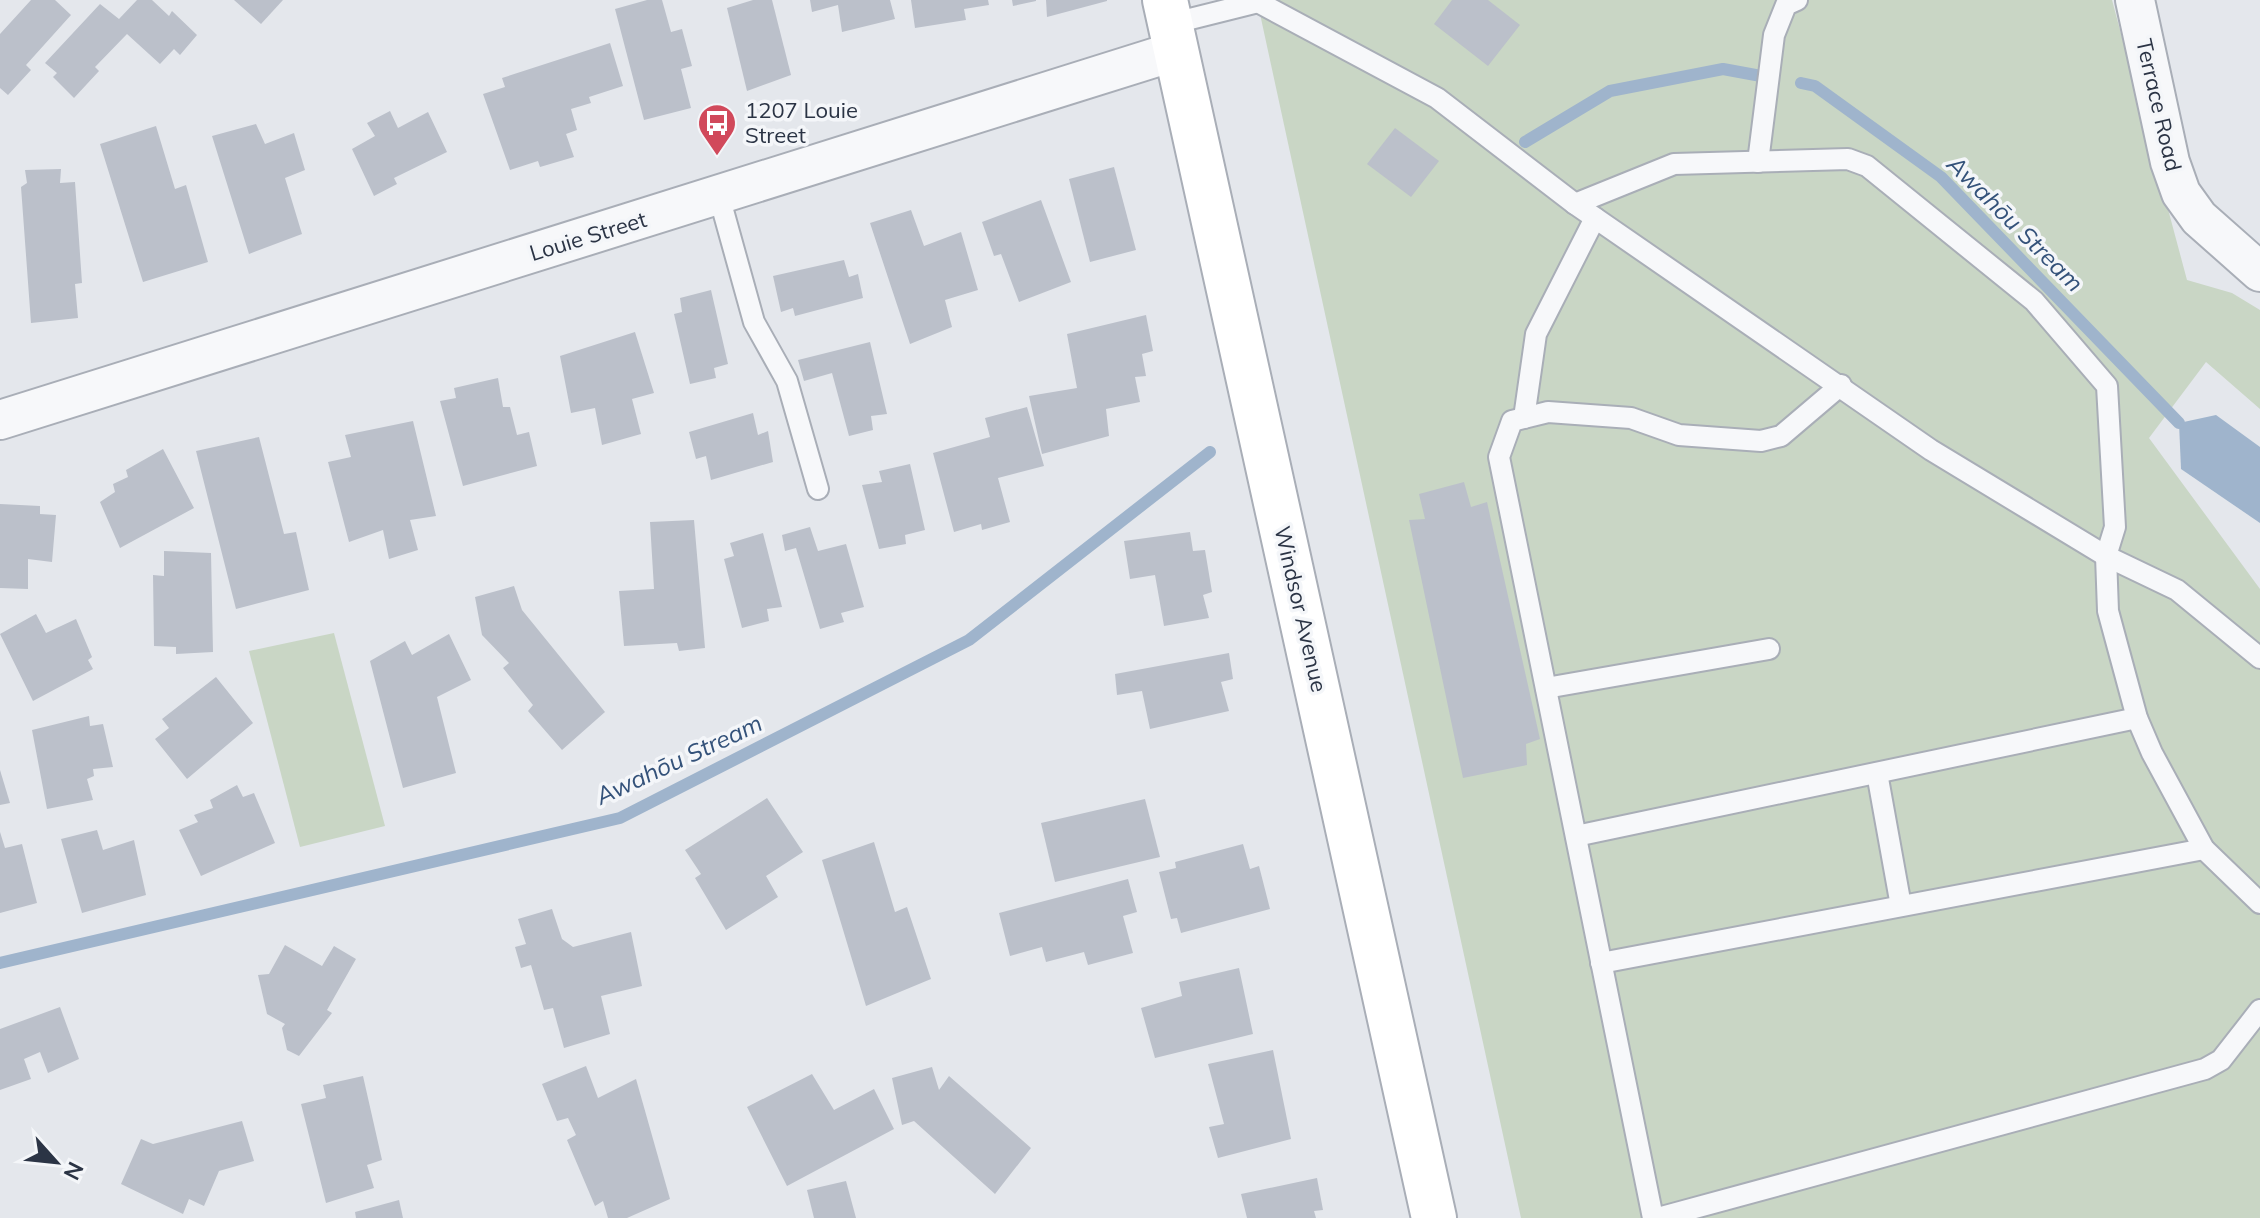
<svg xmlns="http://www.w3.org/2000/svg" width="2260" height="1218" font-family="Mulish,sans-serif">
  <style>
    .green { fill: #c9d6c5 }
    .water { fill: #9fb4cc }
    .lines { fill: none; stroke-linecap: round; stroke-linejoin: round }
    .stream { stroke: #9fb4cc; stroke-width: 12 }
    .building { fill: #bbc0ca }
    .service-casing { stroke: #a9aeb7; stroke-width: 24 }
    .minor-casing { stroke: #a9aeb7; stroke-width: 42 }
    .secondary-casing { stroke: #a9aeb7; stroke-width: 48 }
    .service { stroke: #f7f8fa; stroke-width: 20 }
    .minor { stroke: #f7f8fa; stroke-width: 38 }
    .secondary { stroke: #fff; stroke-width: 44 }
    .labels { text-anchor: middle; stroke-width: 7; stroke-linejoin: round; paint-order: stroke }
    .street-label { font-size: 22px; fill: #2b3445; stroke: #f4f6f9 }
    .poi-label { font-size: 22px; fill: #2b3445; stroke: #f4f6f9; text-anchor: start }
    .water-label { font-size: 24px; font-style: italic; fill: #34527a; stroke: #f4f6f9 }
  </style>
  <rect width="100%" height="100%" fill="#e4e7ec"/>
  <g class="green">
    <polygon points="1257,0 2112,0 2187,280 2232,293 2260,310 2260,409 2206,362 2149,438 2260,589 2260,1218 1521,1218"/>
    <polygon points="334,633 385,826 300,847 249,651"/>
  </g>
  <polygon class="water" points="2216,415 2260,447 2260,523 2181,469 2179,423"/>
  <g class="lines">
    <g class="stream">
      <polyline points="1801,83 1815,86 1941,177 2179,423"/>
      <polyline points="1525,142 1610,91 1723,69 1761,76"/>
      <polyline points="0,963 620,818 969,640 1210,452"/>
    </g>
  </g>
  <g class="building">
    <polygon points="31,0 55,0 71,15 26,65 31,70 8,95 0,88 0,34"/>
    <polygon points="137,0 152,0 169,16 172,11 197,35 180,55 174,49 160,64 127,34 95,67 99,71 74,98 53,77 57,73 45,63 100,4 119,19"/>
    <polygon points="234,0 283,0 261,24"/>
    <polygon points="647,0 662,0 671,32 682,29 692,66 681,69 691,108 644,120 615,9"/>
    <polygon points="753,0 772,0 791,75 747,91 727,8"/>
    <polygon points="810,0 890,0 895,19 842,32 838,5 812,12"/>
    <polygon points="911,0 988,0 989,5 964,9 966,20 915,28"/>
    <polygon points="1012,0 1036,0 1036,1 1013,6"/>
    <polygon points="1046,0 1107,0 1107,1 1047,17"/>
    <polygon points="1452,0 1488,0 1520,25 1488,66 1434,24"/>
    <polygon points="610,43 623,86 589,97 591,103 571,109 577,130 566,134 574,157 540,167 538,161 510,170 483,94 505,87 502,78"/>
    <polygon points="390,111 398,128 428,112 447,152 394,178 397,184 374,196 352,149 375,136 367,123"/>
    <polygon points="256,124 265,144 294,133 305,170 285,178 302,234 249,254 212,136"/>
    <polygon points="156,126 175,189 186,185 208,262 143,282 100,144"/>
    <polygon points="1395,128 1439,161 1411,197 1367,164"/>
    <polygon points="1114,167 1136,250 1090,262 1069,179"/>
    <polygon points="61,169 60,183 75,182 82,283 75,284 78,318 31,323 21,187 27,183 25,170"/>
    <polygon points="1041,200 1071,282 1019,302 1001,254 994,256 982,222"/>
    <polygon points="911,210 924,246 961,232 978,290 945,300 952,327 910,344 870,223"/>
    <polygon points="844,260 849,277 858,274 863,298 795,316 793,308 781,312 773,276"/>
    <polygon points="711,290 728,364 714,368 716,378 690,384 674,314 682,312 680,298"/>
    <polygon points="1146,315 1153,351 1142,354 1146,376 1135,377 1140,402 1106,409 1109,436 1042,454 1029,396 1077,388 1067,334"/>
    <polygon points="635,332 654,393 632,399 641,434 602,445 595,408 571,413 560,356"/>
    <polygon points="870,342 887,414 871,416 873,430 849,436 832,373 804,381 798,360"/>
    <polygon points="498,378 503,407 510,407 517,435 529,432 537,466 463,486 440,401 456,398 454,388"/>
    <polygon points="1027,407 1044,466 998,478 1010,522 982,530 981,524 954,532 933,453 990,437 985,418"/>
    <polygon points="753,413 758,435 768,431 773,462 711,480 706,456 696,459 689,432"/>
    <polygon points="413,421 436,516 410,520 418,550 389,559 383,530 349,542 328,462 351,457 345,435"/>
    <polygon points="259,437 284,534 296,532 309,590 236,609 196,451"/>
    <polygon points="163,449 194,508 120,548 100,502 115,492 113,484 128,477 126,470"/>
    <polygon points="910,464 925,530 905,535 906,544 879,549 862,485 882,482 879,471"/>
    <polygon points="1464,482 1471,507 1487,502 1540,739 1526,744 1527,765 1463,778 1409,520 1425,519 1419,494"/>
    <polygon points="0,504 40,506 40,514 56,515 52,562 28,559 28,589 0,588"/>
    <polygon points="694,520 705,648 679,651 677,643 624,646 619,591 654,589 650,522"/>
    <polygon points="810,527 818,551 846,544 864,607 841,613 844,622 820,629 796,548 785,551 782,535"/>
    <polygon points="1190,532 1193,551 1205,550 1212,592 1203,595 1209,618 1164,626 1155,575 1130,579 1124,541"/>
    <polygon points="763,533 782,607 767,609 769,621 742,628 724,559 734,556 730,543"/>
    <polygon points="164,551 211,553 213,652 176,654 176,647 154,646 153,575 164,576"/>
    <polygon points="514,586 522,610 605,712 562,750 528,711 533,705 503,668 509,663 482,635 475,597"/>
    <polygon points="36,614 46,633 76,619 92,657 88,660 93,669 33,701 0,634"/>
    <polygon points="449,634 471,680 437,697 456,773 403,788 370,661 405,641 412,655"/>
    <polygon points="1229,653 1233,679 1221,682 1229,711 1150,729 1142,691 1117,695 1115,674"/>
    <polygon points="216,677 253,723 187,779 155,739 169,728 162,719"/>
    <polygon points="89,716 90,726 103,724 113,767 93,769 94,776 87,779 93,800 47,809 32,730"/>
    <polygon points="0,770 10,803 0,805"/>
    <polygon points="237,785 243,797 254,793 275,843 201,876 179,830 198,822 194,815 213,808 210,800"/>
    <polygon points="767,798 803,852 766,876 778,897 726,930 695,878 701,874 685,850"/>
    <polygon points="1145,799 1160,857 1055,882 1041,823"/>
    <polygon points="97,830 103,850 134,840 146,895 82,913 61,839"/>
    <polygon points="0,832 5,848 22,844 37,903 0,913"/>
    <polygon points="874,842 895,912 907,907 931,979 866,1006 822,860"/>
    <polygon points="1243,844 1250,869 1259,866 1270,909 1181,933 1177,918 1171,919 1159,872 1176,868 1175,862"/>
    <polygon points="1128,879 1137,912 1123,916 1133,953 1088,965 1084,952 1046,962 1042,947 1010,956 999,913"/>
    <polygon points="552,909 562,939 573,947 631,932 642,986 601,996 610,1034 564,1048 553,1008 544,1010 531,965 521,968 515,947 526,944 518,919"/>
    <polygon points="285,945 322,966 334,946 356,959 327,1010 332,1013 299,1056 287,1050 282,1028 285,1024 267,1014 258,975 269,974"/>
    <polygon points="1239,968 1253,1034 1155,1058 1141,1008 1182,996 1179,982"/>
    <polygon points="60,1007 79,1059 48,1073 40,1052 24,1059 31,1079 0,1090 0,1029"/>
    <polygon points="1273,1050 1291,1139 1218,1158 1209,1127 1224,1124 1208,1064"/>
    <polygon points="586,1066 598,1098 636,1079 670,1199 627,1218 608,1218 603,1201 595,1206 567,1140 576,1135 568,1118 557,1121 542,1084"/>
    <polygon points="932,1067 939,1090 949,1076 1031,1148 995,1194 914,1121 902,1125 892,1078"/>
    <polygon points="812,1074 834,1110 874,1089 894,1129 787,1186 747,1107"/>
    <polygon points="363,1076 382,1160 367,1165 374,1188 326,1203 301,1104 326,1098 323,1085"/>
    <polygon points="242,1121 254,1161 219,1171 204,1206 189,1199 183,1214 121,1184 141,1139 153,1144"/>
    <polygon points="1317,1178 1323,1210 1314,1211 1316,1218 1247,1218 1241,1194"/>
    <polygon points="846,1181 856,1218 814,1218 807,1190"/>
    <polygon points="399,1200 403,1218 356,1218 355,1212"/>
  </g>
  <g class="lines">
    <g class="service-casing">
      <g id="service">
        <polyline points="1254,0 1437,98 1575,204 1931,450 2106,556 2177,590 2260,658"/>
        <polyline points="1170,24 1254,3"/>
        <polyline points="1758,162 1774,35 1786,5 1797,0"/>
        <polyline points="719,196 754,322 787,381 818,489"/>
        <polyline points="1575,204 1674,164 1848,159 1867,166 2034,301 2107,386 2115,527 2106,556 2108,611 2137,718 2152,753 2204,849 2260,903"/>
        <polyline points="1524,418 1536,334 1595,218"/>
        <polyline points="1546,688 1769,649"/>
        <polyline points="1877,773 1901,906"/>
        <polyline points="1576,836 2137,718"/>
        <polyline points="1601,963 2204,849"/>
        <polyline points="1653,1218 1499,457 1512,421 1548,412 1631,418 1679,435 1761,441 1781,436 1841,385"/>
        <polyline points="1658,1218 2205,1069 2221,1060 2260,1010"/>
      </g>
    </g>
    <g class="minor-casing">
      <g id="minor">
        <polyline points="2135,0 2170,162 2181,193 2199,218 2260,272"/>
        <polyline points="0,420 1176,51"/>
      </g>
    </g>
    <g class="secondary-casing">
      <polyline id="secondary" points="1165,0 1434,1218"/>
    </g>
    <use href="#service" class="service"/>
    <use href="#minor" class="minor"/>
    <use href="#secondary" class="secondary"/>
  </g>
  <defs>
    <g id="bus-pin" transform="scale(2)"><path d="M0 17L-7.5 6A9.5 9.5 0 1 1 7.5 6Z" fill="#d1495b" stroke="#f4f6f9"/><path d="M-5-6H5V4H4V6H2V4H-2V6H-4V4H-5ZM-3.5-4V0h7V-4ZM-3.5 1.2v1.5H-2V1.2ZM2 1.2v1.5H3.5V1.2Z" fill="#fff"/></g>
  </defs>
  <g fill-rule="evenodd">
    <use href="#bus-pin" x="717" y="123"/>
  </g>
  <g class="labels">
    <g class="street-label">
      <text transform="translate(2159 105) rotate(77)" y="8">Terrace Road</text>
      <text transform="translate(588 236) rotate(-17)" y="8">Louie Street</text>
      <text transform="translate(1301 609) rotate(77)" y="8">Windsor Avenue</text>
    </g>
    <g class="poi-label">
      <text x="745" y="118">1207 Louie<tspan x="745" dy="25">Street</tspan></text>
    </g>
    <g class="water-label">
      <text transform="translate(2015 224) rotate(45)" y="8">Awahōu Stream</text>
      <text transform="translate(679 760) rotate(-25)" y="8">Awahōu Stream</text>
    </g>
  </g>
  <g transform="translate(56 1162) rotate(117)" stroke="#f4f6f9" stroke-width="6" paint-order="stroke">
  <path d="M0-6L14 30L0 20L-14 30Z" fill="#2b3445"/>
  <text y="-12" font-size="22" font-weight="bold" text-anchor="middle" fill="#2b3445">N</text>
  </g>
</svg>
